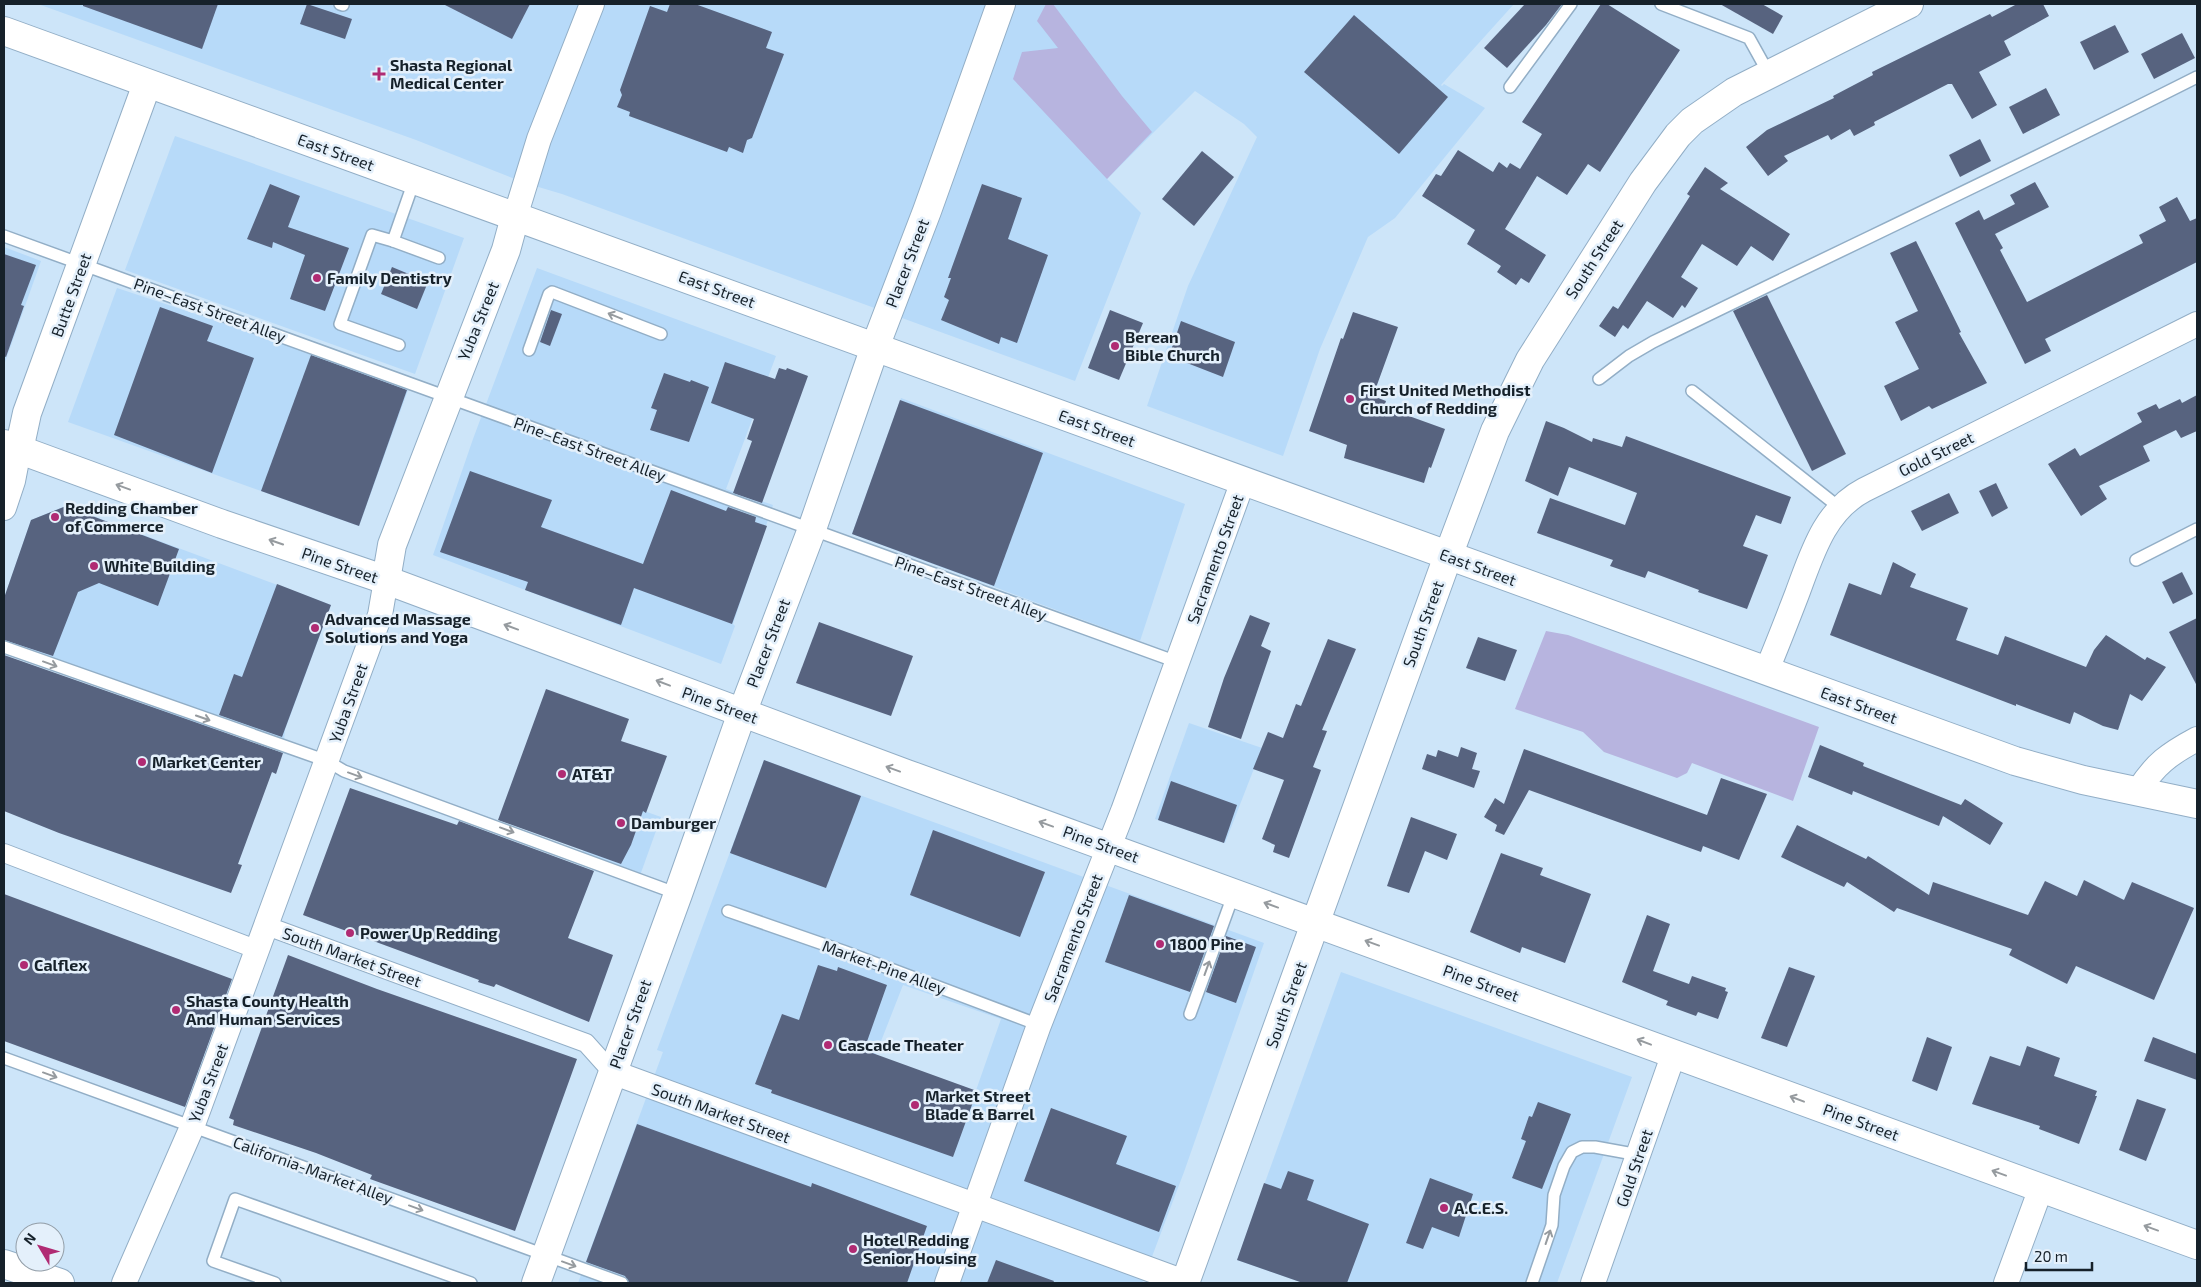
<svg xmlns="http://www.w3.org/2000/svg" width="2201" height="1287" font-family="'Exo 2',sans-serif">
  <style>
    .built { fill: #b7daf9; fill-rule: evenodd }
    .green { fill: #b7b4df }
    .building { fill: #57637f }
    .lines { fill: none; stroke-linecap: round; stroke-linejoin: round }
    .service-casing { stroke: #92aec6; stroke-width: 14 }
    .pedestrian-casing { stroke: #92aec6; stroke-width: 20 }
    .minor-casing { stroke: #92aec6; stroke-width: 26 }
    .tertiary-casing { stroke: #92aec6; stroke-width: 30 }
    .secondary-casing { stroke: #92aec6; stroke-width: 30 }
    .primary-casing { stroke: #92aec6; stroke-width: 30 }
    .service { stroke: #fff; stroke-width: 11 }
    .pedestrian { stroke: #fff; stroke-width: 18 }
    .minor { stroke: #fff; stroke-width: 24 }
    .tertiary { stroke: #fff; stroke-width: 28 }
    .secondary { stroke: #fff; stroke-width: 28 }
    .primary { stroke: #fff; stroke-width: 28 }
    .oneway { stroke: #969b9f }
    .poi-dot { fill: #b02b73; stroke: #e4f0fb; stroke-width: 2 }
    .labels { text-anchor: middle; stroke-width: 5; stroke-linejoin: round; paint-order: stroke }
    .poi-label { font-size: 16px; font-weight: bold; fill: #16212a; stroke: #e4f0fb; text-anchor: start }
    .street-label { font-size: 16px; fill: #16212a; stroke: #e4f0fb }
  </style>
  <rect width="100%" height="100%" fill="#cde5f9"/>
  <g class="built">
    <polygon points="38,4 1514,4 1441,85 1442,86 1444,84 1485,108 1395,218 1368,237 1320,349 1283,456 1147,406 1188,286 1257,137 1244,124 1195,91 1107,179 1141,213 1075,381 562,194 525,183 416,140"/>
    <polygon points="175,136 464,238 415,374 125,270"/>
    <polygon points="4,247 41,261 4,365"/>
    <polygon points="537,268 776,356 726,489 773,505 733,624 735,626 721,664 433,555 473,439"/>
    <polygon points="117,288 262,336 408,390 359,526 68,422"/>
    <polygon points="901,398 1185,504 1140,641 852,534"/>
    <polygon points="66,506 331,605 285,730 283,751 185,719 4,651 4,598 31,520"/>
    <polygon points="1189,723 1262,748 1225,843 1155,819"/>
    <path d="M764,760l500,183 -80,229 -42,111h-564l85,-231 -6,-2zM903,985l98,34 -48,137 -86,-79z"/>
    <polygon points="602,796 661,817 638,881 580,860"/>
    <polygon points="1341,972 1632,1077 1557,1283 1303,1283 1237,1260"/>
  </g>
  <g class="green">
    <polygon points="1046,4 1053,4 1122,96 1152,132 1107,179 1013,79 1022,52 1058,48 1037,21"/>
    <polygon points="1546,631 1568,635 1819,727 1793,801 1692,763 1687,773 1677,778 1604,752 1583,732 1515,709"/>
  </g>
  <g class="building">
    <polygon points="83,4 218,4 202,49 83,6"/>
    <polygon points="307,4 352,19 345,39 300,24"/>
    <polygon points="443,4 530,4 512,39"/>
    <polygon points="670,4 695,4 772,32 766,48 784,54 752,138 747,140 743,153 729,147 727,152 629,116 630,112 617,107 622,95 620,90 650,6 667,12"/>
    <polygon points="1525,4 1562,4 1546,25 1507,68 1484,48"/>
    <polygon points="1601,4 1607,4 1680,50 1600,172 1588,164 1567,195 1537,176 1505,229 1546,255 1529,283 1521,278 1516,285 1497,272 1501,266 1467,244 1475,230 1422,196 1436,174 1441,176 1458,150 1493,172 1499,162 1507,168 1510,163 1520,169 1542,134 1522,122"/>
    <polygon points="1720,4 1762,4 1783,16 1773,34"/>
    <polygon points="2017,4 2043,4 2049,16 2004,41 2011,55 1979,72 1997,105 1972,119 1952,84 1948,84 1874,122 1875,125 1854,136 1850,129 1831,140 1828,135 1784,156 1788,161 1768,176 1746,147 1767,130 1834,98 1833,96 1873,75 1872,72 1990,14 1992,17"/>
    <polygon points="1354,15 1448,97 1399,154 1304,72"/>
    <polygon points="2115,25 2129,52 2094,70 2080,42"/>
    <polygon points="2182,33 2195,58 2154,79 2141,54"/>
    <polygon points="2046,88 2060,115 2023,134 2009,107"/>
    <polygon points="1980,139 1991,161 1960,177 1949,155"/>
    <polygon points="1202,151 1234,177 1194,226 1162,199"/>
    <polygon points="1705,167 1728,183 1720,189 1790,234 1773,261 1751,246 1737,266 1702,244 1681,277 1698,288 1685,308 1682,305 1673,318 1647,301 1628,329 1623,325 1615,337 1599,326 1613,306 1618,309 1690,196 1687,194"/>
    <polygon points="2035,182 2049,207 1995,234 2003,248 2000,250 2027,302 2143,243 2139,235 2166,221 2159,207 2177,197 2190,221 2197,218 2197,262 2045,339 2051,351 2025,364 1955,223 1979,210 1984,220 2015,204 2010,195"/>
    <polygon points="270,184 300,196 288,227 349,248 325,311 290,299 305,255 273,242 272,248 247,239"/>
    <polygon points="982,184 1022,198 1008,239 1048,255 1017,343 1001,337 999,344 941,320 949,300 944,297 951,278 948,278"/>
    <polygon points="1916,241 1961,332 1959,333 1987,383 1932,409 1929,406 1901,421 1884,386 1919,369 1895,322 1918,311 1890,253"/>
    <polygon points="4,254 36,265 21,305 24,306 6,357 4,356"/>
    <polygon points="392,267 428,282 417,309 381,294"/>
    <polygon points="1767,295 1846,454 1812,471 1733,311"/>
    <polygon points="160,307 213,326 207,341 254,358 212,473 114,435"/>
    <polygon points="551,310 562,314 550,346 540,342"/>
    <polygon points="1110,310 1143,323 1119,380 1088,368"/>
    <polygon points="1353,312 1398,327 1373,396 1386,401 1384,407 1445,429 1431,468 1429,467 1424,483 1344,458 1347,445 1309,431 1341,338 1343,339"/>
    <polygon points="1181,321 1235,342 1223,377 1169,356"/>
    <polygon points="311,355 407,390 359,526 261,491"/>
    <polygon points="725,362 775,379 779,368 786,370 787,368 808,376 762,503 733,493 752,441 747,439 754,419 711,403"/>
    <polygon points="664,373 690,382 691,380 709,387 689,442 650,430 657,410 651,408"/>
    <polygon points="2197,395 2197,431 2181,438 2176,430 2143,446 2150,461 2099,486 2107,499 2081,516 2048,464 2075,448 2080,456 2142,422 2137,413 2156,404 2159,409 2180,399 2182,403"/>
    <polygon points="900,400 1043,453 994,586 852,534"/>
    <polygon points="1546,421 1564,428 1592,442 1593,438 1622,447 1626,436 1791,497 1781,524 1756,515 1743,546 1768,555 1747,609 1698,592 1699,590 1648,571 1645,578 1610,566 1613,560 1537,533 1550,498 1625,525 1637,493 1569,467 1558,496 1525,481"/>
    <polygon points="470,471 552,500 541,527 643,564 671,490 726,511 728,507 756,517 755,522 767,526 732,624 634,588 621,625 525,590 528,582 440,552"/>
    <polygon points="1996,483 2008,508 1992,517 1979,491"/>
    <polygon points="1949,493 1959,513 1922,531 1911,511"/>
    <polygon points="66,506 179,549 158,606 99,583 78,592 53,656 4,640 4,598 31,520"/>
    <polygon points="1893,562 1916,574 1910,587 1968,608 1956,640 1998,655 2005,636 2086,667 2094,650 2106,635 2145,660 2147,657 2166,667 2142,701 2130,694 2118,730 2103,726 2074,712 2070,724 2016,704 2016,706 1830,635 1849,583 1881,595"/>
    <polygon points="2182,572 2193,594 2173,604 2162,582"/>
    <polygon points="277,584 331,605 282,737 219,715 234,674 242,677"/>
    <polygon points="1250,615 1270,623 1261,646 1271,651 1241,739 1208,727 1224,678"/>
    <polygon points="2197,618 2197,686 2169,632"/>
    <polygon points="819,622 913,656 891,716 796,683"/>
    <polygon points="1478,637 1517,650 1505,681 1466,668"/>
    <polygon points="1328,639 1356,649 1322,730 1327,731 1313,767 1321,770 1289,858 1273,852 1275,845 1262,839 1284,780 1253,769 1268,732 1283,738 1296,704 1301,706"/>
    <polygon points="4,655 283,753 276,774 272,772 238,864 242,865 231,893 59,833 4,811"/>
    <polygon points="546,689 629,719 621,741 667,756 646,813 643,811 631,845 621,864 498,820"/>
    <polygon points="1820,745 1864,763 1863,766 1961,805 1965,799 2003,823 1990,845 1943,816 1939,826 1853,791 1852,795 1808,777"/>
    <polygon points="1461,747 1477,753 1472,769 1480,771 1474,788 1422,769 1427,754 1436,757 1438,750 1458,757"/>
    <polygon points="1524,749 1707,815 1721,778 1767,794 1739,860 1703,846 1701,852 1529,790 1504,835 1495,831 1497,825 1484,817 1495,798 1504,804"/>
    <polygon points="764,760 861,796 826,888 730,853"/>
    <polygon points="1171,781 1237,805 1224,843 1158,820"/>
    <polygon points="350,788 457,825 459,821 594,871 568,938 613,955 589,1022 496,984 494,987 478,982 479,980 303,915"/>
    <polygon points="1411,817 1457,834 1447,860 1425,851 1409,893 1387,886"/>
    <polygon points="1797,825 1866,859 1868,856 1929,895 1933,882 2028,915 2045,881 2077,896 2084,880 2124,900 2132,882 2194,908 2154,1000 2076,966 2067,984 2009,955 2012,949 1897,908 1894,912 1847,882 1844,887 1781,857"/>
    <polygon points="933,830 1045,872 1020,937 910,895"/>
    <polygon points="1501,853 1543,868 1540,875 1591,894 1565,963 1522,947 1520,953 1470,932"/>
    <polygon points="4,894 232,979 185,1107 4,1041"/>
    <polygon points="1129,895 1214,926 1190,992 1105,962"/>
    <polygon points="1647,915 1670,924 1653,971 1689,984 1692,976 1726,988 1725,991 1728,992 1718,1019 1698,1012 1696,1016 1666,1005 1668,1001 1622,982"/>
    <polygon points="1226,936 1256,947 1236,1003 1206,992"/>
    <polygon points="288,955 377,989 577,1059 515,1231 370,1179 372,1175 316,1153 233,1125 234,1120 229,1118"/>
    <polygon points="818,965 837,971 838,967 887,985 864,1050 977,1091 953,1157 771,1093 772,1090 755,1084 782,1014 799,1020"/>
    <polygon points="1789,967 1815,976 1787,1047 1761,1038"/>
    <polygon points="1927,1037 1952,1047 1937,1091 1912,1081"/>
    <polygon points="2153,1037 2197,1054 2197,1080 2144,1061"/>
    <polygon points="2027,1046 2060,1058 2054,1076 2097,1091 2095,1096 2097,1096 2079,1144 2039,1129 2040,1126 1972,1104 1990,1056 2020,1066"/>
    <polygon points="2137,1099 2166,1109 2146,1161 2119,1150"/>
    <polygon points="1538,1102 1571,1114 1542,1189 1512,1178 1526,1141 1521,1139 1529,1116 1532,1117"/>
    <polygon points="1051,1108 1127,1136 1116,1164 1176,1186 1159,1232 1024,1181"/>
    <polygon points="637,1124 811,1187 812,1183 927,1226 907,1283 629,1283 625,1276 586,1262"/>
    <polygon points="1288,1171 1314,1180 1307,1200 1369,1224 1347,1283 1303,1283 1237,1260 1264,1183 1281,1189"/>
    <polygon points="1430,1178 1473,1194 1459,1237 1432,1227 1423,1249 1406,1243"/>
    <polygon points="996,1260 1054,1281 1053,1283 987,1283"/>
  </g>
  <g class="lines">
    <g class="service-casing">
      <g id="service">
        <polyline points="340,4 343,5"/>
        <polyline points="1661,4 1749,38 1769,74"/>
        <polyline points="1510,87 1571,4"/>
        <polyline points="4,236 1177,662"/>
        <polyline points="393,241 439,258"/>
        <polyline points="399,345 340,324 372,235 393,241 414,181"/>
        <polyline points="529,350 549,294 552,292 661,334"/>
        <path d="M1599,379l30,-23 24,-14c181,-89 364,-174 544,-265"/>
        <polyline points="1692,391 1840,508"/>
        <polyline points="2136,560 2197,529"/>
        <polyline points="4,647 327,761 344,771 678,894"/>
        <polyline points="728,911 843,951 1039,1025"/>
        <polyline points="1190,1014 1234,893"/>
        <polyline points="4,1058 622,1283"/>
        <polyline points="275,1283 213,1261 235,1199 471,1283"/>
        <polyline points="1532,1283 1552,1225 1554,1195 1564,1166 1572,1152 1582,1147 1595,1147 1639,1155"/>
      </g>
    </g>
    <g class="pedestrian-casing">
      <g id="pedestrian">
        <polyline points="4,853 258,950"/>
        <polyline points="267,926 586,1043 612,1072"/>
      </g>
    </g>
    <g class="minor-casing">
      <g id="minor">
        <polyline points="515,217 539,139 592,4"/>
        <polyline points="4,508 13,481 19,450"/>
        <path d="M1766,672c11,-26 21,-52 31,-78 15,-40 27,-83 67,-104l333,-166"/>
        <path d="M2138,791c17,-27 31,-37 59,-52"/>
        <polyline points="612,1072 1187,1283"/>
        <polyline points="124,1283 192,1127 380,615 386,580"/>
        <polyline points="947,1283 1039,1025 1123,811 1243,481"/>
        <polyline points="1593,1283 1674,1053"/>
        <polyline points="2006,1283 2041,1188"/>
      </g>
    </g>
    <g class="tertiary-casing">
      <g id="tertiary">
        <polyline points="4,31 2015,761 2083,780 2197,804"/>
        <polyline points="19,450 27,413 147,84"/>
        <polyline points="386,580 392,545 506,250 515,217"/>
        <polyline points="1185,1283 1448,556 1495,431 1530,360 1643,182 1678,135 1692,121 1734,92 1909,4"/>
      </g>
    </g>
    <g class="secondary-casing">
      <polyline id="secondary" points="536,1283 678,894 742,713 812,529 875,347 927,211 1001,4"/>
    </g>
    <g class="primary-casing">
      <g id="primary">
        <polyline points="4,444 222,524 386,580 907,774 2197,1245"/>
        <polyline points="4,1264 60,1283"/>
      </g>
    </g>
    <use href="#service" class="service"/>
    <use href="#pedestrian" class="pedestrian"/>
    <use href="#minor" class="minor"/>
    <use href="#tertiary" class="tertiary"/>
    <use href="#secondary" class="secondary"/>
    <use href="#primary" class="primary"/>
  </g>
  <defs><path id="oneway-shaft" d="M-6 0H5M1.5-3L5.5 0L1.5 3" fill="none" stroke-width="1.6" stroke-linecap="round" stroke-linejoin="round" transform="scale(1.25)"/></defs>
  <g class="oneway">
    <use href="#oneway-shaft" transform="translate(615 316) rotate(-158)"/>
    <use href="#oneway-shaft" transform="translate(123 487) rotate(-160)"/>
    <use href="#oneway-shaft" transform="translate(276 542) rotate(-161)"/>
    <use href="#oneway-shaft" transform="translate(511 627) rotate(-160)"/>
    <use href="#oneway-shaft" transform="translate(50 664) rotate(20)"/>
    <use href="#oneway-shaft" transform="translate(663 683) rotate(-159)"/>
    <use href="#oneway-shaft" transform="translate(203 718) rotate(19)"/>
    <use href="#oneway-shaft" transform="translate(893 769) rotate(-160)"/>
    <use href="#oneway-shaft" transform="translate(355 775) rotate(20)"/>
    <use href="#oneway-shaft" transform="translate(1046 824) rotate(-160)"/>
    <use href="#oneway-shaft" transform="translate(507 830) rotate(20)"/>
    <use href="#oneway-shaft" transform="translate(1271 905) rotate(-160)"/>
    <use href="#oneway-shaft" transform="translate(1372 943) rotate(-160)"/>
    <use href="#oneway-shaft" transform="translate(1207 968) rotate(-70)"/>
    <use href="#oneway-shaft" transform="translate(1644 1042) rotate(-159)"/>
    <use href="#oneway-shaft" transform="translate(50 1075) rotate(20)"/>
    <use href="#oneway-shaft" transform="translate(1797 1099) rotate(-159)"/>
    <use href="#oneway-shaft" transform="translate(1999 1173) rotate(-160)"/>
    <use href="#oneway-shaft" transform="translate(416 1208) rotate(20)"/>
    <use href="#oneway-shaft" transform="translate(2151 1228) rotate(-160)"/>
    <use href="#oneway-shaft" transform="translate(1548 1237) rotate(-71)"/>
    <use href="#oneway-shaft" transform="translate(569 1264) rotate(20)"/>
  </g>
  <g class="poi-dot">
    <path d="M376.5 66.5h5v5h5v5h-5v5h-5v-5h-5v-5h5z"/>
    <circle cx="317" cy="278" r="5"/>
    <circle cx="1115" cy="346" r="5"/>
    <circle cx="1350" cy="399" r="5"/>
    <circle cx="55" cy="517" r="5"/>
    <circle cx="94" cy="566" r="5"/>
    <circle cx="315" cy="628" r="5"/>
    <circle cx="142" cy="762" r="5"/>
    <circle cx="562" cy="774" r="5"/>
    <circle cx="621" cy="823" r="5"/>
    <circle cx="350" cy="933" r="5"/>
    <circle cx="1160" cy="944" r="5"/>
    <circle cx="24" cy="965" r="5"/>
    <circle cx="176" cy="1010" r="5"/>
    <circle cx="828" cy="1045" r="5"/>
    <circle cx="915" cy="1105" r="5"/>
    <circle cx="1444" cy="1208" r="5"/>
    <circle cx="853" cy="1249" r="5"/>
  </g>
  <g class="labels">
    <g class="poi-label">
      <text x="390" y="71">Shasta Regional<tspan x="390" dy="18">Medical Center</tspan></text>
      <text x="327" y="284">Family Dentistry</text>
      <text x="1125" y="343">Berean<tspan x="1125" dy="18">Bible Church</tspan></text>
      <text x="1360" y="396">First United Methodist<tspan x="1360" dy="18">Church of Redding</tspan></text>
      <text x="65" y="514">Redding Chamber<tspan x="65" dy="18">of Commerce</tspan></text>
      <text x="104" y="572">White Building</text>
      <text x="325" y="625">Advanced Massage<tspan x="325" dy="18">Solutions and Yoga</tspan></text>
      <text x="152" y="768">Market Center</text>
      <text x="572" y="780">AT&amp;T</text>
      <text x="631" y="829">Damburger</text>
      <text x="360" y="939">Power Up Redding</text>
      <text x="1170" y="950">1800 Pine</text>
      <text x="34" y="971">Calflex</text>
      <text x="186" y="1007">Shasta County Health<tspan x="186" dy="18">And Human Services</tspan></text>
      <text x="838" y="1051">Cascade Theater</text>
      <text x="925" y="1102">Market Street<tspan x="925" dy="18">Blade &amp; Barrel</tspan></text>
      <text x="1454" y="1214">A.C.E.S.</text>
      <text x="863" y="1246">Hotel Redding<tspan x="863" dy="18">Senior Housing</tspan></text>
    </g>
    <g class="street-label">
      <text transform="translate(336 152) rotate(20)" y="6">East Street</text>
      <text transform="translate(1594 259) rotate(-57)" y="6">South Street</text>
      <text transform="translate(907 263) rotate(-69)" y="6">Placer Street</text>
      <text transform="translate(717 289) rotate(20)" y="6">East Street</text>
      <text transform="translate(71 295) rotate(-70)" y="6">Butte Street</text>
      <text transform="translate(210 310) rotate(20)" y="6">Pine–East Street Alley</text>
      <text transform="translate(478 321) rotate(-68)" y="6">Yuba Street</text>
      <text transform="translate(1097 428) rotate(20)" y="6">East Street</text>
      <text transform="translate(590 449) rotate(20)" y="6">Pine–East Street Alley</text>
      <text transform="translate(1936 454) rotate(-26)" y="6">Gold Street</text>
      <text transform="translate(1215 559) rotate(-70)" y="6">Sacramento Street</text>
      <text transform="translate(340 565) rotate(19)" y="6">Pine Street</text>
      <text transform="translate(1478 567) rotate(20)" y="6">East Street</text>
      <text transform="translate(971 588) rotate(20)" y="6">Pine–East Street Alley</text>
      <text transform="translate(1423 624) rotate(-70)" y="6">South Street</text>
      <text transform="translate(768 643) rotate(-69)" y="6">Placer Street</text>
      <text transform="translate(348 703) rotate(-70)" y="6">Yuba Street</text>
      <text transform="translate(720 705) rotate(20)" y="6">Pine Street</text>
      <text transform="translate(1859 705) rotate(20)" y="6">East Street</text>
      <text transform="translate(1101 844) rotate(20)" y="6">Pine Street</text>
      <text transform="translate(1073 938) rotate(-69)" y="6">Sacramento Street</text>
      <text transform="translate(352 957) rotate(20)" y="6">South Market Street</text>
      <text transform="translate(884 967) rotate(20)" y="6">Market-Pine Alley</text>
      <text transform="translate(1481 983) rotate(20)" y="6">Pine Street</text>
      <text transform="translate(1286 1005) rotate(-70)" y="6">South Street</text>
      <text transform="translate(630 1024) rotate(-70)" y="6">Placer Street</text>
      <text transform="translate(208 1083) rotate(-69)" y="6">Yuba Street</text>
      <text transform="translate(721 1113) rotate(20)" y="6">South Market Street</text>
      <text transform="translate(1861 1122) rotate(20)" y="6">Pine Street</text>
      <text transform="translate(1634 1168) rotate(-71)" y="6">Gold Street</text>
      <text transform="translate(313 1170) rotate(20)" y="6">California-Market Alley</text>
    </g>
  </g>
  <rect width="2201" height="1287" fill="none" stroke="#16212a" stroke-width="10"/>
  <g transform="translate(40 1247) rotate(308)"><circle r="24" fill="#e4f0fb" stroke="#929da7"/>
  <path d="M0-4L9 19L0 12L-9 19Z" fill="#b02b73"/>
  <text y="-8" font-size="14" font-weight="bold" text-anchor="middle" fill="#16212a">N</text>
  </g>
  <path d="M2026 1262v8h66v-8" fill="none" stroke="#16212a" stroke-width="2.5"/>
  <text x="2034" y="1262" font-size="15" fill="#16212a" stroke="#e4f0fb" stroke-width="4" paint-order="stroke">20 m</text>
</svg>
